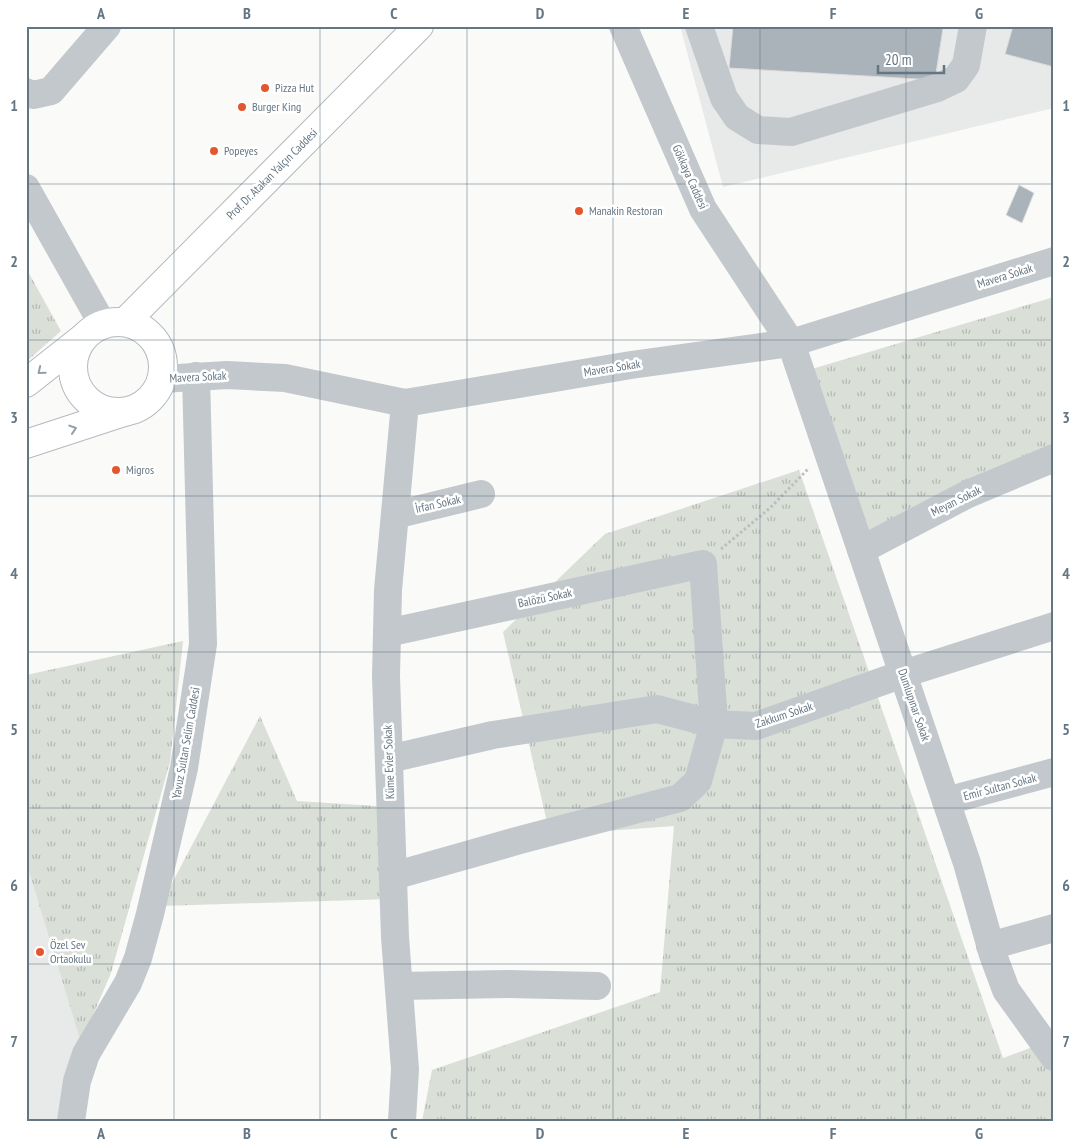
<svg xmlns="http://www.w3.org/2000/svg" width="1080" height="1147" font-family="'PT Sans Narrow',sans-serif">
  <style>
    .built { fill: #e8e9e9 }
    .grass { fill: url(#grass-tufts) }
    .building { fill: #aab3b9; stroke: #dcdcda }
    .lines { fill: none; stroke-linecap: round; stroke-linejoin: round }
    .major-casing { stroke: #b5babe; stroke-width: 30 }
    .path { stroke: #bbbfc2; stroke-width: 3; stroke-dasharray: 2.5 2.5; stroke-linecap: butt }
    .minor { stroke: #c3c8cc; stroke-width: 28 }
    .major { stroke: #fff; stroke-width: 28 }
    .oneway { stroke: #939fa8 }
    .grid { fill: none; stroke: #657683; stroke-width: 1; stroke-opacity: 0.55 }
    .poi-dot { fill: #e4572e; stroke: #fff; stroke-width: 2 }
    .labels { text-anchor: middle; stroke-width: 5; stroke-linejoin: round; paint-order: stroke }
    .poi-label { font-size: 12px; fill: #657683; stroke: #fff; text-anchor: start }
    .street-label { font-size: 12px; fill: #657683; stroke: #fff }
    .neatline { fill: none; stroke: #657683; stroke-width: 2 }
    .grid-label { font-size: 16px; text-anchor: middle; font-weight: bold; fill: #657683 }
  </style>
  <defs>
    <pattern id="grass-tufts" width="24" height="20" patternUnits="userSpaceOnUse" patternTransform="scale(1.25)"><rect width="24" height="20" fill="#dadfd7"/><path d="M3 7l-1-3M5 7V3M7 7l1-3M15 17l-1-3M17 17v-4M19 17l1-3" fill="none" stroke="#b4b9b4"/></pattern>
  </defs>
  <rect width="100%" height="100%" fill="#fafaf8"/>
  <g class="built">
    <polygon points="680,26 1054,26 1054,108 723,187"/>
    <polygon points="26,862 81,1043 66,1121 26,1121"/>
  </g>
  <g class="grass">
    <polygon points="26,268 61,331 26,362"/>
    <polygon points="1054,297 1054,472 869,549 805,371"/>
    <polygon points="799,470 1003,1058 1054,1039 1054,1121 422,1121 432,1070 660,992 674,826 550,835 503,632 605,534"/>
    <polygon points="183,641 170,762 111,973 81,1043 26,862 26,675"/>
    <polygon points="260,716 297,801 392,807 391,899 160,906"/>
  </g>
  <g class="building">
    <polygon points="733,26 907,26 943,28 935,80 729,68"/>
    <polygon points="1013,26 1054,26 1054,67 1005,54"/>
    <polygon points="1019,185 1034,193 1022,223 1006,215"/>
  </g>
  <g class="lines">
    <g class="major-casing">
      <g id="major">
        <polyline points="125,322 419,26"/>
        <circle cx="118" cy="367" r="45"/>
        <polyline points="26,383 83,338"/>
        <polyline points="26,444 124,412"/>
      </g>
    </g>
    <polyline class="path" points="721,549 770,508 808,469"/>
    <g class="minor">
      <polyline points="623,26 703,209 791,343 967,863 993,955 1006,990 1054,1057"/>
      <polyline points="699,26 724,98 737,117 758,130 791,132 937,88 956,79 966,65 973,26"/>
      <polyline points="26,92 33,95 51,91 107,26"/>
      <polyline points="26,188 103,325"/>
      <polyline points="162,379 227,375 285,378 405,403 631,365 791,343 1054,261"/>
      <polyline points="395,515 481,494"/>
      <polyline points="861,550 968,494 1054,458"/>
      <polyline points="387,633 703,564 714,724 698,781 680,798 520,840 393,876"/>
      <polyline points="389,759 493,735 657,709 714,724 756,726 903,674 1054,626"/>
      <polyline points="946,801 1054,772"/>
      <polyline points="990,946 1054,928"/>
      <polyline points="399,986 507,984 597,986"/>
      <polyline points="71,1121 77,1081 86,1054 128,983 138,958 150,914 184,768 203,644 196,376"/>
      <polyline points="402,1121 405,1069 395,937 386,676 388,590 405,403"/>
    </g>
    <use href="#major" class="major"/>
  </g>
  <defs><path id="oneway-chevron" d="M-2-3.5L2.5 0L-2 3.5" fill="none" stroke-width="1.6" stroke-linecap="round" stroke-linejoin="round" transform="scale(1.25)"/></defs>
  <g class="oneway">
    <use href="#oneway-chevron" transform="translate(41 371) rotate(141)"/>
    <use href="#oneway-chevron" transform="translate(73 429) rotate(-18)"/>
  </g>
  <path class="grid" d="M174,26v1095M320,26v1095M467,26v1095M613,26v1095M760,26v1095M906,26v1095M26,184h1028M26,340h1028M26,496h1028M26,652h1028M26,808h1028M26,964h1028"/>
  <g class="poi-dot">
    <circle cx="265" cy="88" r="5"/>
    <circle cx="242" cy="107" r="5"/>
    <circle cx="214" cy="151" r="5"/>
    <circle cx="579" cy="211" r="5"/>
    <circle cx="116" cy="470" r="5"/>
    <circle cx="40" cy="952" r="5"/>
  </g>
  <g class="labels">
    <g class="poi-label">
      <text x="275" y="92">Pizza Hut</text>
      <text x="252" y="111">Burger King</text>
      <text x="224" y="155">Popeyes</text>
      <text x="589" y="215">Manakin Restoran</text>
      <text x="126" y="474">Migros</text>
      <text x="50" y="949">Özel Sev<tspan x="50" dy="14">Ortaokulu</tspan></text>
    </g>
    <g class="street-label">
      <text transform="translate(272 174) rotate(-45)" y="4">Prof. Dr. Atakan Yalçın Caddesi</text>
      <text transform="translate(690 177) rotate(66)" y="4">Gökkaya Caddesi</text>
      <text transform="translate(1005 276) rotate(-17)" y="4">Mavera Sokak</text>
      <text transform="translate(612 368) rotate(-9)" y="4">Mavera Sokak</text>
      <text transform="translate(198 377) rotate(-3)" y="4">Mavera Sokak</text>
      <text transform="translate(956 501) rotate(-26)" y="4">Meyan Sokak</text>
      <text transform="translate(438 504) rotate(-13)" y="4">İrfan Sokak</text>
      <text transform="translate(545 598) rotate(-12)" y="4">Balözü Sokak</text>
      <text transform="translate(914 705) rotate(71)" y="4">Dumlupınar Sokak</text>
      <text transform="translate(784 715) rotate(-18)" y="4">Zakkum Sokak</text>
      <text transform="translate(186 743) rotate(-80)" y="4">Yavuz Sultan Selim Caddesi</text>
      <text transform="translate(389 762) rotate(-92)" y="4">Küme Evler Sokak</text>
      <text transform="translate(1000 787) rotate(-15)" y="4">Emir Sultan Sokak</text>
    </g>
  </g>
  <rect width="1080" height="1147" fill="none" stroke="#ffffff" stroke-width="55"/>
  <path d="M878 65v8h66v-8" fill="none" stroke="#657683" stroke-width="2.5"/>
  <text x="885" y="65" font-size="15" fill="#657683" stroke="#ffffff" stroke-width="4" paint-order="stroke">20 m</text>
  <rect x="28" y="28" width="1024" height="1092" class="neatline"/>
  <g class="grid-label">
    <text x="101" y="19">A</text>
    <text x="247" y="19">B</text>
    <text x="394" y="19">C</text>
    <text x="540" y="19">D</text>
    <text x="686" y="19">E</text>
    <text x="833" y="19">F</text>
    <text x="979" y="19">G</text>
    <text x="14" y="111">1</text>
    <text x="1066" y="111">1</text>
    <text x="14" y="267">2</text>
    <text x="1066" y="267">2</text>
    <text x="14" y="423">3</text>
    <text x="1066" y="423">3</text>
    <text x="14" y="579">4</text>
    <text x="1066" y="579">4</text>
    <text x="14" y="735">5</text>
    <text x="1066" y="735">5</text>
    <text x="14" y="891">6</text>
    <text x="1066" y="891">6</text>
    <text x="14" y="1047">7</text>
    <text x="1066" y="1047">7</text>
    <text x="101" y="1139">A</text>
    <text x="247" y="1139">B</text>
    <text x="394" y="1139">C</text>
    <text x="540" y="1139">D</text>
    <text x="686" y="1139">E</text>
    <text x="833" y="1139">F</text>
    <text x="979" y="1139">G</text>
  </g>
</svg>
